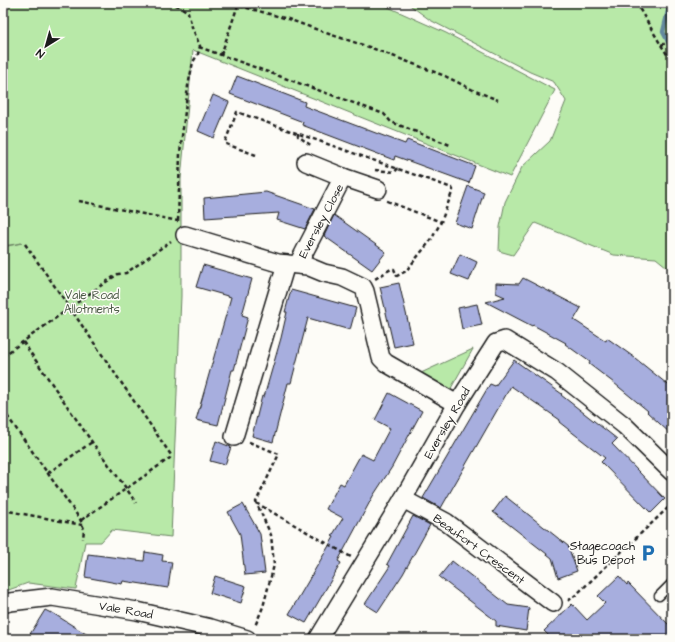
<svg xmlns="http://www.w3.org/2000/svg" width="675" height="642" font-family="'Architects Daughter',sans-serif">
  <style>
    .green { fill: #b8e9a8; stroke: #6a8262 }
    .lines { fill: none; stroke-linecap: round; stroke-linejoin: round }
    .stream { stroke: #63899e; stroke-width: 4.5 }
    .building { fill: #a7aede; stroke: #1c1c1c }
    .service-casing { stroke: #1c1c1c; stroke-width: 11 }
    .minor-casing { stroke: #1c1c1c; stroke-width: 20 }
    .path { stroke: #1c1c1c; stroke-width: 2.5; stroke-dasharray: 4 3; stroke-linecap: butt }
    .service { stroke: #fdfcf7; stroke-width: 8 }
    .minor { stroke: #fdfcf7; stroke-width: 17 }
    .labels { text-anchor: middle; stroke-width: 3; stroke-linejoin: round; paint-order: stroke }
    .street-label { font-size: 12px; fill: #1c1c1c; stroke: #fdfcf7 }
    .park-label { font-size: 12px; fill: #4b5a46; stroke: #fdfcf7 }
    .poi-label { font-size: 12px; fill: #1c1c1c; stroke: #fdfcf7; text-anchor: end }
  </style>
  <rect width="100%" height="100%" fill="#fdfcf7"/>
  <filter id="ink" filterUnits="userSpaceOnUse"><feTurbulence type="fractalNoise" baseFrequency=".025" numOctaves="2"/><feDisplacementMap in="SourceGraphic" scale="8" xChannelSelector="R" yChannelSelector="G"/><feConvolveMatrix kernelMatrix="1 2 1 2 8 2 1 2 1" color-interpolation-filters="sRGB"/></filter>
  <g filter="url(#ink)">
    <g class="green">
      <polygon points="3,3 379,3 446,33 555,90 510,177 193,50 181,179 181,296 171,537 112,530 101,542 85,542 76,589 28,583 3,592 3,247 22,243 3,246"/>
      <polygon points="407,3 672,3 672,271 656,258 614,255 535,223 513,255 499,251 500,227 505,202 522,167 550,141 566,101 554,82 530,72 430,20"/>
      <polygon points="473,349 450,390 421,373"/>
    </g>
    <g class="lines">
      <polyline class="stream" points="670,3 663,32 672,49"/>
    </g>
    <g class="building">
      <polygon points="237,76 305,102 304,106 405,144 407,140 475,166 469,183 395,156 394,160 302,125 303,122 230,94"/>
      <polygon points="213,95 229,102 214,138 198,131"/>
      <polygon points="468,186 484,192 472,229 455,223"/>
      <polygon points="266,192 315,209 305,229 277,220 279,213 205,218 204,198"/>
      <polygon points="334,215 386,252 372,270 324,236"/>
      <polygon points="460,254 477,262 469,281 451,274"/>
      <polygon points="203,265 252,279 242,315 248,317 234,370 232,370 218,425 196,420 231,297 196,287"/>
      <polygon points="523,278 581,308 574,320 606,341 607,338 635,358 672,388 672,435 647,412 648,411 614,383 589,364 590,362 565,344 566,343 533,325 532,326 486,302 505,297 496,293 496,283 519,284"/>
      <polygon points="399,283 413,343 394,347 380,287"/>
      <polygon points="291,290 356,308 350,330 308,318 291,383 288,383 273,442 252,436 262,396 264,397 281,338 287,312 285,312"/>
      <polygon points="477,304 482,325 462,329 458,308"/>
      <polygon points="514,360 562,394 561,395 617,439 612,444 665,499 651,513 601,462 605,458 559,422 560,420 511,386 441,508 423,498 490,384 495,386"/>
      <polygon points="389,393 422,411 392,467 373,496 338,561 341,563 306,623 289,614 334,537 332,536 343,518 326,509 340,483 344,485 361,454 373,460 390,428 375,420"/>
      <polygon points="216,441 231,447 225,465 210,461"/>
      <polygon points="505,496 568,546 577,571 558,578 552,558 493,512"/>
      <polygon points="243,504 260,534 265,573 245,575 240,534 228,512"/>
      <polygon points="413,516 430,525 403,574 378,612 365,604 390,566 387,564"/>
      <polygon points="145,552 163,555 162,561 172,562 168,588 123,581 122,584 85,577 88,554 144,561"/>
      <polygon points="452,561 508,605 529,608 526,631 496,626 496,621 439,577"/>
      <polygon points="215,576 246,586 241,603 210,593"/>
      <polygon points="619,576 627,585 628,583 672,628 672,639 552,639 544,631 572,604 587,620 605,603 598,596"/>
      <polygon points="45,610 51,613 51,612 94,639 27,639"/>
    </g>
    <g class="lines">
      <g class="service-casing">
        <polyline id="service" points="659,596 672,583"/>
      </g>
      <g class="minor-casing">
        <g id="minor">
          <polyline points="306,162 343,177 378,189"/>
          <polyline points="185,235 278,263 307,266 324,273 342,277 363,287 365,291 381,358 386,363 457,404"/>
          <polyline points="298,264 343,177"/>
          <polyline points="234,437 286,264"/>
          <polyline points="403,499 446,522 553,603"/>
          <polyline points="3,604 10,602 52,597 137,611 211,628 247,639"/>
          <polyline points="318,639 403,499 457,404 496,343 505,340 557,372 625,426 672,472"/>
        </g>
      </g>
      <g class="path">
        <polyline points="169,3 179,6 188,12 192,27 200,46 198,54 193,62 188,86 180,153 178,222"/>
        <polyline points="636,3 661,45 672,41"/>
        <polyline points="233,4 288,19 329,34 369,47 445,76 473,90 498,100"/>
        <polyline points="661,45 672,62"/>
        <polyline points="199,47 384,114 391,122 450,145"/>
        <polyline points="221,55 238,5"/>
        <polyline points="298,133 298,136 312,146"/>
        <polyline points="256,155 226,144 225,142 237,112 452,188 453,190 441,222 431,240 406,271 397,276 394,269 391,269 375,279"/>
        <polyline points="375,170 395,172 398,168"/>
        <polyline points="79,201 178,221"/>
        <polyline points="387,201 441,222"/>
        <polyline points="25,244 70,308 171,455 170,458 80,521"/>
        <polyline points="23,342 92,442 126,488 136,503"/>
        <polyline points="3,356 103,284 118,274 126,273 171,241"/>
        <polyline points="3,410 80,519 84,529 83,539"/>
        <polyline points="249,442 279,454 256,502 271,535 274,565 263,607 255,626"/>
        <polyline points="48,473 92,442"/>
        <polyline points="256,503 351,557"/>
        <polyline points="3,510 82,525"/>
        <polyline points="568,601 577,594 672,504"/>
      </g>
      <use href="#service" class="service"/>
      <use href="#minor" class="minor"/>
    </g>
  </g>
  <defs>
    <g id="parking-bare" transform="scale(1.38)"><path d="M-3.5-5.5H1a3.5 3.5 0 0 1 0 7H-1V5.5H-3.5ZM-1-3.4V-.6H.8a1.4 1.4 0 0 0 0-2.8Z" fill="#1f6fb2" stroke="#fdfcf7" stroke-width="2.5" paint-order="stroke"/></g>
  </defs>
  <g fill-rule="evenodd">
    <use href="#parking-bare" x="648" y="553"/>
  </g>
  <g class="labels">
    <g class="street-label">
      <text transform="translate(321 221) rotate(-62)" y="4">Eversley Close</text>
      <text transform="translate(447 423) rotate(-60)" y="4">Eversley Road</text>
      <text transform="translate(479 549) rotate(36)" y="4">Beaufort Crescent</text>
      <text transform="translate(126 610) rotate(10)" y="4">Vale Road</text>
    </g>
    <g class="park-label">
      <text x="92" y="299">Vale Road<tspan x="92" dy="14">Allotments</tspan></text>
    </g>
    <g class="poi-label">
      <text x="635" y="550">Stagecoach<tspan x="635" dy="14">Bus Depot</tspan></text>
    </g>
  </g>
  <rect width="675" height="642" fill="none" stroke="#fdfcf7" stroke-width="16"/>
  <rect x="8" y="8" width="659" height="626" fill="none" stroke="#1c1c1c" stroke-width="1.5" filter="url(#ink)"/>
  <g transform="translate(46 46) rotate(217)" stroke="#fdfcf7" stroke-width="3" paint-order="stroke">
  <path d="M0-3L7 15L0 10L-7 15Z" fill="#1c1c1c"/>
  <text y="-6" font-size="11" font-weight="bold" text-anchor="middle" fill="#1c1c1c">N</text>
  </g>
</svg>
